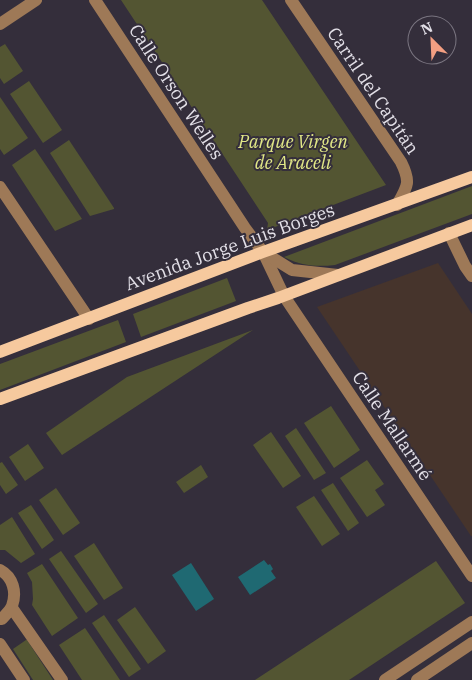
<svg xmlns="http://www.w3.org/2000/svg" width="472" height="680" font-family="'IBM Plex Serif',serif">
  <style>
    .education { fill: #46342c }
    .green { fill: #535532 }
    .water { fill: #1f6972 }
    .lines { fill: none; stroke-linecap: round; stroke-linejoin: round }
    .minor { stroke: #9e7957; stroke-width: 12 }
    .major { stroke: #f6c99e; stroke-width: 12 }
    .labels { text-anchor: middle; stroke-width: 4; stroke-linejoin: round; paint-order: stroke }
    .street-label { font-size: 18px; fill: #e3e0e8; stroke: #342e3b }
    .park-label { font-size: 18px; font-style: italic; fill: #e1e787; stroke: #342e3b }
  </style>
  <rect width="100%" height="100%" fill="#342e3b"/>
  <polygon class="education" points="438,263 472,314 472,536 471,536 317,307"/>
  <g class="green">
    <polygon points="121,0 262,0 386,185 267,230 268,223"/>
    <polygon points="5,44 23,71 4,84 0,78 0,47"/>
    <polygon points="29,81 62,130 43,143 10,94"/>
    <polygon points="0,97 28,138 4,155 0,149"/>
    <polygon points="69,140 114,208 114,209 90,216 50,153"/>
    <polygon points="35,149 82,219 55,231 12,165"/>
    <path d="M472,186v28l-137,51c-19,2 -33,1 -51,-8z"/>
    <polygon points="227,278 236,301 141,337 133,314"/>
    <polygon points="118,320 126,342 0,390 0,364"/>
    <polygon points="253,330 62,455 46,433 127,377"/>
    <polygon points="331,406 360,450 334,468 304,423"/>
    <polygon points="296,428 326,473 314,480 285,436"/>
    <polygon points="271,432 301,476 283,488 253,445"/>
    <polygon points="28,444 44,468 25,481 9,457"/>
    <polygon points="367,460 384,484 375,490 385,505 367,517 340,478"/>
    <polygon points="2,462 18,485 6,494 0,485 0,463"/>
    <polygon points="201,465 208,477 184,493 176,482"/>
    <polygon points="333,483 359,523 348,531 321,490"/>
    <polygon points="56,488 80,523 63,535 39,500"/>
    <polygon points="314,496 340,534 322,546 296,507"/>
    <polygon points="31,505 54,540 42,549 18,513"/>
    <polygon points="12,517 35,554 21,563 5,550 0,550 0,525"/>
    <polygon points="94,543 123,588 104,600 74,556"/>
    <polygon points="61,551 98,604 86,613 49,559"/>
    <polygon points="436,561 465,603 349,680 255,680"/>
    <polygon points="42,564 78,618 52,636 32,605 33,599 32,582 27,573"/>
    <polygon points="135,607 166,651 148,664 117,620"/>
    <polygon points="104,615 141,669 129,677 92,623"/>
    <polygon points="85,628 120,680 82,680 59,645"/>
    <polygon points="26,640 27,640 53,680 33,680 13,649"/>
  </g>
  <g class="water">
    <polygon points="264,560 268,565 270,564 273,569 271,571 276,578 250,595 238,577"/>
    <polygon points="191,563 214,599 196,611 172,575"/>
  </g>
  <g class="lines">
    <g class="minor">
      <polyline points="95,0 245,228 263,252 284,296 472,576"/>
      <path d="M291,0l110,162c10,20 7,24 -4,43"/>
      <polyline points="0,24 36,0"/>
      <polyline points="0,187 89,319"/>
      <polyline points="449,233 465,266 472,276"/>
      <polyline points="263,252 292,270 338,275"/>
      <path d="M0,570c13,7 17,22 12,36 -2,5 -7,9 -10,13h-2"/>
      <polyline points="12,608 62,680"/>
      <polyline points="0,644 24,680"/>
      <polyline points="385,680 472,622"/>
      <polyline points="417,680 472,643"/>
    </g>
    <g class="major">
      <polyline points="0,352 263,252 472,177"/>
      <polyline points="0,399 248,308 278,298 472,225"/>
    </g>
  </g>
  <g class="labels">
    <g class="street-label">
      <text transform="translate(373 91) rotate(56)" y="6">Carril del Capitán</text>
      <text transform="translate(176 92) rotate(57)" y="6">Calle Orson Welles</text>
      <text transform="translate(230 247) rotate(-20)" y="6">Avenida Jorge Luis Borges</text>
      <text transform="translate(392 426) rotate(56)" y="6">Calle Mallarmé</text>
    </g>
    <g class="park-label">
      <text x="293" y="148">Parque Virgen<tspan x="293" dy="21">de Araceli</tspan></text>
    </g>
  </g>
  <g transform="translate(432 40) rotate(336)"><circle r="24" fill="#342e3b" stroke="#7a7580"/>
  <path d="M0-4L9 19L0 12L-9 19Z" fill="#f39f82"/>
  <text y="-8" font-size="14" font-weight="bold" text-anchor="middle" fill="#e3e0e8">N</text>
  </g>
</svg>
